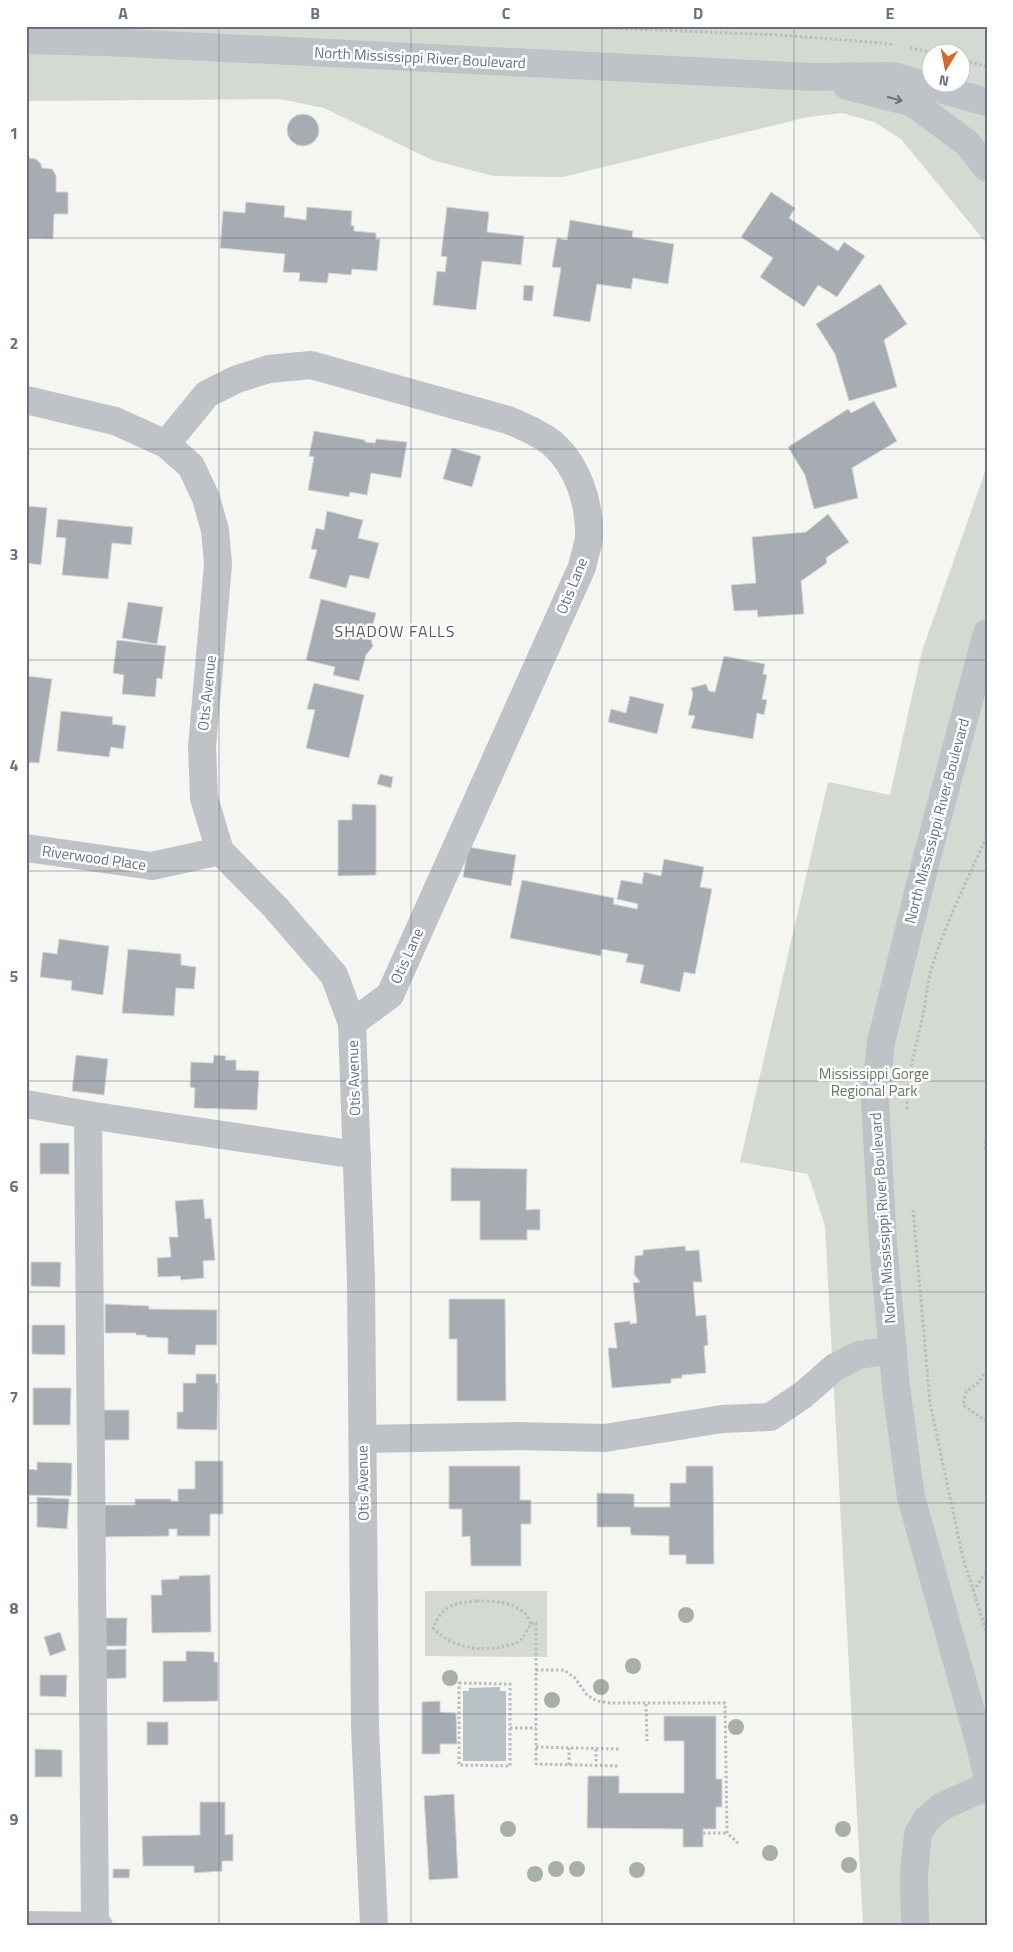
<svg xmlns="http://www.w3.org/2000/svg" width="1013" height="1952" font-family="'Titillium Web',sans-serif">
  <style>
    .green { fill: #d4dad2; fill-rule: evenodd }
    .water { fill: #b8c1c6 }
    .building { fill: #a6acb2; stroke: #d6d6d5 }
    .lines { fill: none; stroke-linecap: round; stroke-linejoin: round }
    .path { stroke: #b9bbbe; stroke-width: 3; stroke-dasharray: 2.5 2.5; stroke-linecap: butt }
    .minor { stroke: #bfc2c6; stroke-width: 28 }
    .tree { fill: #a7b0a4 }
    .oneway { stroke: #677280 }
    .grid { fill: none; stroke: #677280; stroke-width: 1; stroke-opacity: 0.55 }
    .labels { text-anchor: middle; stroke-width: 5; stroke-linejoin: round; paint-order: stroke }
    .street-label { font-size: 15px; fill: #677280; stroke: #fff }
    .park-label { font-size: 15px; fill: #677865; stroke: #fff }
    .neighbourhood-label { font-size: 16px; letter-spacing: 1px; fill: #545c66; stroke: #fff }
    .neatline { fill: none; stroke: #677280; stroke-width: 2 }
    .grid-label { font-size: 16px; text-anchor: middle; font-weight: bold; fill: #677280 }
  </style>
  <rect width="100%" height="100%" fill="#f5f5f2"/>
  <g class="green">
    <path d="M26,26h961v218l-86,-105 -27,-17 -32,-9 -34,4 -245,60 -70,-1 -61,-16 -108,-52 -44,-9 -254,2zM930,52h30v30h-30z"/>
    <polygon points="987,466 987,1926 863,1926 825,1226 808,1174 740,1162 828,782 890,795 922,651"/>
    <polygon points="425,1591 547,1591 547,1657 425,1656"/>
  </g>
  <polygon class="water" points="500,1687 500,1691 506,1691 506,1761 463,1761 463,1691 469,1691 469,1688"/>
  <g class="building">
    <circle cx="303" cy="130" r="16"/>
    <polygon points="28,158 36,159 41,164 42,168 52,169 56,175 56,192 68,192 68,214 54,214 53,239 26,238 26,160"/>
    <polygon points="771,192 795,208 789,218 838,251 844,242 865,256 837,297 818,285 804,307 760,277 773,258 741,237"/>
    <polygon points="246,202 285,206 284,217 306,220 307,207 352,211 351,225 354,226 354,231 376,233 376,239 380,239 377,271 352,269 351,275 329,273 327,283 299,281 300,273 283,272 285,254 220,248 223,211 245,213"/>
    <polygon points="447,207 489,212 487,232 524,236 521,265 482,261 476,310 433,305 437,271 445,272 447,257 441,256"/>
    <polygon points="570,220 633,231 632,237 674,244 668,284 633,278 631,289 597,284 590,322 553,316 561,268 552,267 557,238 567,240"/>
    <polygon points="880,284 907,324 884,340 897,387 849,401 835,354 816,324"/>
    <polygon points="524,285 534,286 532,301 523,300"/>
    <polygon points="874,401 897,441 852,468 858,498 814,509 805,475 788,447 848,409 851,413"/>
    <polygon points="314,431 365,440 365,442 375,443 376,439 407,442 401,478 371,473 367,495 350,492 349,497 308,490 314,457 309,456"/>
    <polygon points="452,448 481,456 472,487 443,479"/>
    <polygon points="28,506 47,508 41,565 26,563 26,512 28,512"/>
    <polygon points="327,511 363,520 358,538 379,543 369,579 350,575 346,588 309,578 317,550 311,549 316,528 324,530"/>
    <polygon points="828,514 849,542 826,558 827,563 801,581 804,614 758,617 757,610 734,611 731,585 756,583 752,537 806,532"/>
    <polygon points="58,519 133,527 131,545 112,543 108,579 62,575 66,538 56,537"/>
    <polygon points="321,599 376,613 370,637 373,646 366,655 359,681 333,675 335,667 306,660"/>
    <polygon points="128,602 163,607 157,644 122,638"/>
    <polygon points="117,640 166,646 162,679 157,678 155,697 122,694 124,675 113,673"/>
    <polygon points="724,656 765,664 763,674 767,675 762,699 767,700 764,715 757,713 753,739 691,728 695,716 688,715 693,694 691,688 706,684 709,691 715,692"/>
    <polygon points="27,676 52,679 39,763 26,762"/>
    <polygon points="314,683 364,695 349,758 306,748 315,710 307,709"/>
    <polygon points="630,696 664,704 657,734 608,722 611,709 626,713"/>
    <polygon points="61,711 113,717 112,724 126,726 123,749 111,747 109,757 57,751"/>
    <polygon points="380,774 393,777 391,788 377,784"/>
    <polygon points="352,804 376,805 376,875 338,876 338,820 352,820"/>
    <polygon points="468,847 516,855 511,886 463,877"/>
    <polygon points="664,859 704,867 700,887 712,889 695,974 684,972 680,992 640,983 644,965 626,962 628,954 602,949 601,956 510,938 522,880 614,898 613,904 637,909 638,904 617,899 621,880 642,884 644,872 661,876"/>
    <polygon points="59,939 109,946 103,995 71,990 72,981 40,977 43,952 57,954"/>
    <polygon points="128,949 181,954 181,965 196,967 194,989 176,988 174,1016 122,1013"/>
    <polygon points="76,1055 108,1059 104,1095 72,1091"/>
    <polygon points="214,1055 226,1056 225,1060 236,1060 236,1070 259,1071 257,1110 194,1108 195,1088 190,1087 191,1062 213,1063"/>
    <rect x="40" y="1143" width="29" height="31"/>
    <polygon points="451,1168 527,1169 526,1210 540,1209 540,1230 527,1230 527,1240 480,1240 480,1201 451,1201"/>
    <polygon points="203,1199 205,1219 211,1218 215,1260 203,1261 204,1278 181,1280 180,1276 158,1277 157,1258 171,1257 169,1237 178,1237 175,1201"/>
    <polygon points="685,1246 686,1251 699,1250 702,1282 693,1282 696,1316 706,1315 708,1345 704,1346 706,1373 682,1375 682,1378 671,1379 671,1383 612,1388 608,1348 617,1348 614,1323 630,1321 630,1324 637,1323 633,1283 640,1282 634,1274 635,1256 643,1255 643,1250"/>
    <polygon points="31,1262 61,1262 60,1287 31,1286"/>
    <polygon points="449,1299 505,1299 506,1401 457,1401 457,1339 449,1339"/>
    <polygon points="105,1304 149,1306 149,1309 217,1310 217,1345 196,1345 195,1355 168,1354 168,1338 146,1337 146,1335 136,1335 136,1333 105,1333"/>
    <polygon points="32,1325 65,1325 65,1355 32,1354"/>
    <polygon points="196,1374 216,1374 216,1383 218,1383 217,1430 177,1429 177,1412 183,1412 183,1383 196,1383"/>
    <polygon points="33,1388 71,1388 70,1425 33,1425"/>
    <rect x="99" y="1410" width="30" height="30"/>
    <polygon points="195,1461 223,1461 223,1514 210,1514 210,1536 177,1536 177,1529 169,1529 169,1536 101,1537 100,1505 135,1505 135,1499 171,1499 171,1501 178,1501 178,1489 195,1489"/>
    <polygon points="37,1462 72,1463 71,1496 26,1495 26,1469 37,1470"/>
    <polygon points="449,1466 520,1466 520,1500 531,1500 531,1524 521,1524 521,1566 471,1566 470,1536 462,1537 462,1509 449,1509"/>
    <polygon points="686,1466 713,1466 714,1564 686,1564 686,1555 669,1555 669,1536 631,1535 630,1527 597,1527 597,1493 634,1494 634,1507 670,1507 670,1483 686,1483"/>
    <polygon points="37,1497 69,1499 67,1529 37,1527"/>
    <polygon points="210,1575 211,1632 152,1633 151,1595 162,1595 161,1580 179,1579 179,1576"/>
    <polygon points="100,1618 127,1618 126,1646 99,1646"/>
    <polygon points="60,1632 66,1650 50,1656 44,1637"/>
    <polygon points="126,1649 126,1678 99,1679 98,1650"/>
    <polygon points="186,1651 214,1652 214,1662 218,1662 218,1701 163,1702 163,1661 186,1661"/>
    <polygon points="40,1675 67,1675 66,1697 40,1696"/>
    <polygon points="440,1701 440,1712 456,1713 457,1744 440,1744 440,1754 422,1754 422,1702"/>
    <polygon points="664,1716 716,1716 716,1779 722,1779 722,1807 716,1807 716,1829 703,1829 703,1847 683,1847 683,1829 587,1828 588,1776 619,1776 619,1793 684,1793 684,1741 664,1741"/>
    <rect x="147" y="1722" width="21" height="23"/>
    <polygon points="35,1749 62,1750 62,1777 35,1777"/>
    <polygon points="454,1794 458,1878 429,1880 424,1796"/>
    <polygon points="200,1802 225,1802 225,1835 233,1834 233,1861 222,1861 222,1871 194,1873 194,1866 143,1866 142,1836 200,1835"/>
    <polygon points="113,1869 130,1869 129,1878 113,1878"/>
  </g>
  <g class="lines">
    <g class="path">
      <polyline points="560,26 779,35 882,43 894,45"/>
      <polyline points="910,48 931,52"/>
      <polyline points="960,59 987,67"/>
      <path d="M908,1086c3,-24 10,-47 15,-71 3,-15 4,-30 8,-45 14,-47 37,-90 56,-135"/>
      <polyline points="907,1109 907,1092"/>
      <polyline points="987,1132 985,1147 987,1154"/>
      <polyline points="913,1210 930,1403 963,1558 987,1634"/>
      <polyline points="987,1370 978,1383 966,1392 963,1405 987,1422"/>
      <polyline points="973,1591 987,1571"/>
      <path d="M477,1601c15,0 36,0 47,12 3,2 5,7 7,11 -4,6 -8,15 -14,19 -3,1 -8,2 -12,3 -25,7 -54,1 -72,-18 10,-23 20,-25 44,-27z"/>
      <polyline points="531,1624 536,1623 536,1764 619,1766"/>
      <polyline points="536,1670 564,1670 575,1678 587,1695 597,1701 610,1703 725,1703 727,1833 738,1843"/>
      <polygon points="459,1683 510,1684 510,1766 459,1765"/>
      <polyline points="646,1704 647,1741"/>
      <polyline points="510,1728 536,1728"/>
      <polyline points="536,1747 619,1749"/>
      <polyline points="596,1749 596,1765"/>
      <polyline points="569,1765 569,1748"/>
      <polyline points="703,1833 727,1833"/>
    </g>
    <g class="minor">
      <polyline points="26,40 106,42 814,77 892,76 987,102"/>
      <polyline points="847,86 913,103 967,143 987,168"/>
      <polyline points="26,400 115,421 166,444 191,466 206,498 215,530 218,564 202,747 204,798 220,851 276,908 334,975 352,1023 361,1280 365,1728 374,1926"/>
      <path d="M166,444l41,-50 30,-15 32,-10 42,-4 197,55c15,6 31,13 44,23 26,23 38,60 37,94 -1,9 -5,20 -7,30l-192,428 -38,28"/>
      <polyline points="987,633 927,857 881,1042 875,1100 883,1243 896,1387 911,1497 978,1737 987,1775"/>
      <polyline points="26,848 152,866 220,851"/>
      <polyline points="26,1104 88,1115 357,1155"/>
      <polyline points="88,1115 95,1926"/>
      <polyline points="363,1439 517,1436 605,1438 722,1419 770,1417 803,1395 835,1367 859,1355 893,1350"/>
      <polyline points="26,1925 99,1926"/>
      <polyline points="915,1926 914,1873 918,1834 926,1820 941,1807 987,1786"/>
    </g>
  </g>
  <g class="tree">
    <circle cx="686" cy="1615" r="8"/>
    <circle cx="633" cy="1666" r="8"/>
    <circle cx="450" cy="1678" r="8"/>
    <circle cx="601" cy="1687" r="8"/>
    <circle cx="552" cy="1700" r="8"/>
    <circle cx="736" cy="1727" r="8"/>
    <circle cx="508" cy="1829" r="8"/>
    <circle cx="843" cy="1829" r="8"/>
    <circle cx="770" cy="1853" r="8"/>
    <circle cx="849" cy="1865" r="8"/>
    <circle cx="556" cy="1869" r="8"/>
    <circle cx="577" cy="1869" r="8"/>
    <circle cx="637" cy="1870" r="8"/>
    <circle cx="535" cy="1874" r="8"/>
  </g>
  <defs><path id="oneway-shaft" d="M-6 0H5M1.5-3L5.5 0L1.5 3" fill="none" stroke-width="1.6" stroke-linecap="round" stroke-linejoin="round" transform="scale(1.25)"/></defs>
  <use class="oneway" href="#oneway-shaft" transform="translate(895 99) rotate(15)"/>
  <path class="grid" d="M219,26v1900M411,26v1900M602,26v1900M794,26v1900M26,238h961M26,449h961M26,660h961M26,871h961M26,1081h961M26,1292h961M26,1503h961M26,1714h961"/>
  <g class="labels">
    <g class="street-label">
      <text transform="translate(420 58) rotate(3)" y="5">North Mississippi River Boulevard</text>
      <text transform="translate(572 586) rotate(-68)" y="5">Otis Lane</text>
      <text transform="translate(207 693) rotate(-84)" y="5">Otis Avenue</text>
      <text transform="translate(937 821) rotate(-75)" y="5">North Mississippi River Boulevard</text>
      <text transform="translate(94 858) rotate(8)" y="5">Riverwood Place</text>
      <text transform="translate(407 956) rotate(-66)" y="5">Otis Lane</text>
      <text transform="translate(354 1078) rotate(-92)" y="5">Otis Avenue</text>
      <text transform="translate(883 1218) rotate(-94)" y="5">North Mississippi River Boulevard</text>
      <text transform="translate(363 1483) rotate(-91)" y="5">Otis Avenue</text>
    </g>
    <g class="park-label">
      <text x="874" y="1079">Mississippi Gorge<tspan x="874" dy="17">Regional Park</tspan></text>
    </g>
    <g class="neighbourhood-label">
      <text x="395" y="637">SHADOW FALLS</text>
    </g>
  </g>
  <rect width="1013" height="1952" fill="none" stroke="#ffffff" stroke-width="55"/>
  <g transform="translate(946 68) rotate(190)"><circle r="24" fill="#ffffff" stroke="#c2c7cc"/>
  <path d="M0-4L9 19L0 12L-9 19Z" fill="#d26935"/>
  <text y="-8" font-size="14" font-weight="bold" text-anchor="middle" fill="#677280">N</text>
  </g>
  <rect x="28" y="28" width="958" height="1896" class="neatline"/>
  <g class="grid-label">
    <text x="123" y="19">A</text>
    <text x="315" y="19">B</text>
    <text x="506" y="19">C</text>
    <text x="698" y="19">D</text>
    <text x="890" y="19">E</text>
    <text x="14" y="139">1</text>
    <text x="14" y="349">2</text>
    <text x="14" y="560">3</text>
    <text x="14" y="771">4</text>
    <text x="14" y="982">5</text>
    <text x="14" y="1192">6</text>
    <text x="14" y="1403">7</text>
    <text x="14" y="1614">8</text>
    <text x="14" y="1825">9</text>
  </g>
</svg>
